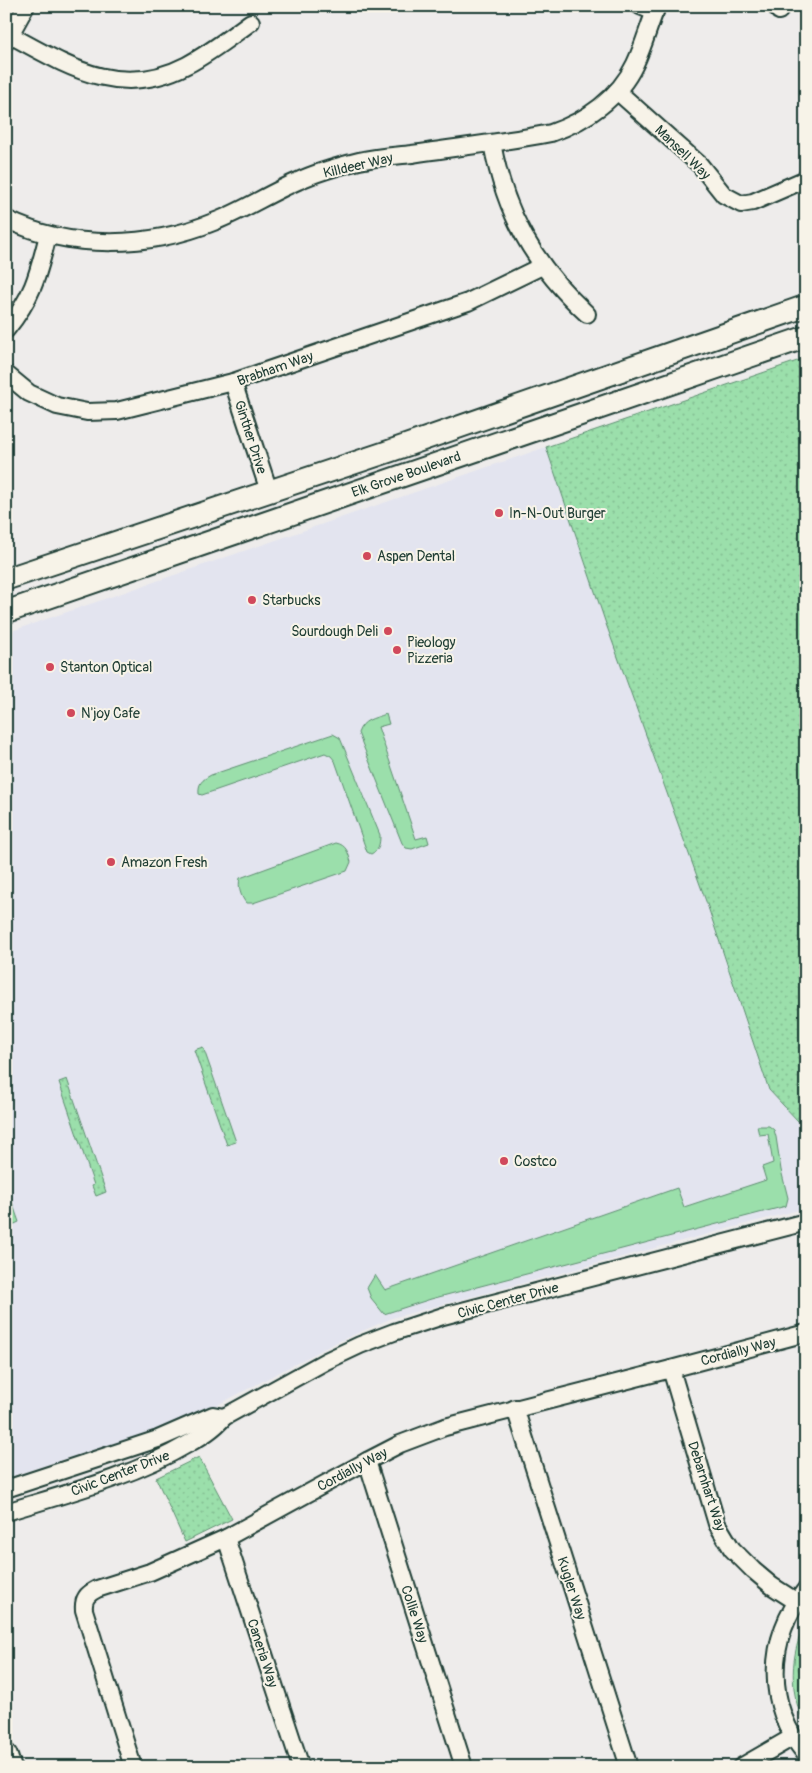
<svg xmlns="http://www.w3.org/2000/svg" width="812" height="1773" font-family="Pangolin,sans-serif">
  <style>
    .built { fill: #e3e4ef }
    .grass { fill: url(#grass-dots); stroke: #5d8e70 }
    .park { fill: url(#park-tufts); stroke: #5d8e70 }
    .garden { fill: #9bdfab; stroke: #5d8e70 }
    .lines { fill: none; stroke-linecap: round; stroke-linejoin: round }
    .minor-casing { stroke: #1f3d34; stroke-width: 20 }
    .major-casing { stroke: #1f3d34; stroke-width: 25 }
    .minor { stroke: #f7f3e8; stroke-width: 16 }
    .major { stroke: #f7f3e8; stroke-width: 21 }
    .poi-dot { fill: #d1495b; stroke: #f7f3e8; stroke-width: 2 }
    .labels { text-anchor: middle; stroke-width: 4; stroke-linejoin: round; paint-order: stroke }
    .street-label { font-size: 14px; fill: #1f3d34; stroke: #f7f3e8 }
    .poi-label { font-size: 14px; fill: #1f3d34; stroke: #f7f3e8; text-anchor: start }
  </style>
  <defs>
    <pattern id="grass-dots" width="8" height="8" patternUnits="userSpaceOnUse" patternTransform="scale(1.25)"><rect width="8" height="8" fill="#9bdfab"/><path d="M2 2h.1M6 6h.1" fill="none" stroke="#85c094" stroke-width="1.8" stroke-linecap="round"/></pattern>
    <pattern id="park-tufts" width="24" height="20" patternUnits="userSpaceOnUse" patternTransform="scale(1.25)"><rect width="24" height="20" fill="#9bdfab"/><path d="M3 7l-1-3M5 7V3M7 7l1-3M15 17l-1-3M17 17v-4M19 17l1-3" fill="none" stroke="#85c094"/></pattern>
  </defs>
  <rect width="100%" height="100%" fill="#eeeceb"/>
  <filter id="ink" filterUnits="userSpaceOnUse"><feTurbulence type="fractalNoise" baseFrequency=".02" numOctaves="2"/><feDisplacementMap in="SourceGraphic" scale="10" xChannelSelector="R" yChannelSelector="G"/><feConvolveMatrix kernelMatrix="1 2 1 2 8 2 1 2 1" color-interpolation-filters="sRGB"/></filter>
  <g filter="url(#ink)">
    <polygon class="built" points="546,447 606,624 707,904 769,1090 798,1121 806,1124 806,1208 392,1318 335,1343 206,1411 180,1422 6,1478 6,633"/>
    <g class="grass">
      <polygon points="806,358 806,1124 798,1121 769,1090 707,904 606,624 546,447"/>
      <polygon points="203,1047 236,1142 227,1145 194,1050"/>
      <polygon points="67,1079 106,1192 96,1196 92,1186 94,1185 59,1082"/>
      <polygon points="6,1185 19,1222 8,1227 6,1222"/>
      <polygon points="199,1457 232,1519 185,1542 156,1478"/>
    </g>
    <path class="park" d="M806,1622v103c-18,-30 -16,-73 0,-103z"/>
    <g class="garden">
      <path d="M386,714l3,10 -11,3 38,112 11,-3 2,7 -17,6 -6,-1 -4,-5 -44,-110c5,-14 15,-14 28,-19z"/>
      <path d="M333,734l7,4 40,97c0,9 -1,15 -9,19l-4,-2 -32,-91 -4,-5 -6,-3 -123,42 -3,-1c-1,-11 3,-14 12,-19z"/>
      <path d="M336,843c11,2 12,10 15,19l-4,9 -94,32h-7c-6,-8 -8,-16 -6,-25z"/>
      <polygon points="757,1126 769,1126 774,1130 776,1137 781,1170 788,1198 786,1206 431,1299 384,1314 371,1298 367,1288 375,1275 385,1290 677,1188 684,1207 766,1180 762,1167 773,1163 768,1134 759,1135"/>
    </g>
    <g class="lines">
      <g class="minor-casing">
        <g id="minor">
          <polyline points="640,6 655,12"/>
          <polyline points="776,6 779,11"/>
          <path d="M10,35c59,32 110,65 177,30 23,-12 43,-28 64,-43"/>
          <polyline points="6,42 26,6"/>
          <polyline points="617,91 700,165 724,195 741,204 753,202 806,179"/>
          <path d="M492,143c13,71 42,122 95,171"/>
          <path d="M6,219c65,32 144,29 210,2 28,-11 54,-28 82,-40 19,-9 41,-15 61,-20 17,-4 36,-5 53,-7 46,-7 93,-12 139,-21 35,-12 68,-35 84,-69 9,-19 14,-39 22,-58"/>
          <path d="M6,330c27,-33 32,-55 42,-95"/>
          <polyline points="6,374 29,393 57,406 87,412 117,411 233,382 468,302 542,266"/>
          <polyline points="233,382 269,491"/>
          <polyline points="671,1369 717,1524 732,1549 753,1570 772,1586 797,1602"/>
          <polyline points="515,1408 629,1767"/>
          <polyline points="367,1461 464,1767"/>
          <polyline points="6,1489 158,1439 213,1415 224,1417"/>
          <path d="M6,1512c62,-19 126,-35 182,-68 14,-8 26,-15 36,-27l102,-56 34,-16 34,-13 49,-16 363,-94"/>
          <polyline points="226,1538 301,1767"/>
          <path d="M806,1589c-40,50 -41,116 0,166"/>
          <path d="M133,1767l-49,-157c-1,-11 3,-16 13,-21l53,-17 76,-34 141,-77 33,-17 45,-17 226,-58 135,-36"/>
          <polyline points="741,1767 793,1737"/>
        </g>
      </g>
      <g class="major-casing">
        <g id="major">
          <polyline points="6,579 390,451 806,306"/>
          <polyline points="6,612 806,337"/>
          <polyline points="6,1755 10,1767"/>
        </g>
      </g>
      <use href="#minor" class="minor"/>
      <use href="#major" class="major"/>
    </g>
  </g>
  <g class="poi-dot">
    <circle cx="499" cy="513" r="5"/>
    <circle cx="367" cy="556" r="5"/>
    <circle cx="252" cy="600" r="5"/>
    <circle cx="388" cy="631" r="5"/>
    <circle cx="397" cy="650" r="5"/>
    <circle cx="50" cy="667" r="5"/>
    <circle cx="71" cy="713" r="5"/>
    <circle cx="111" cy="862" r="5"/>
    <circle cx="504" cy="1161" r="5"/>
  </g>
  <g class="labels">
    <g class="street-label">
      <text transform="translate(683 152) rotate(44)" y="5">Mansell Way</text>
      <text transform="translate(358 165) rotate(-13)" y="5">Killdeer Way</text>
      <text transform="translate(275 368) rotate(-19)" y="5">Brabham Way</text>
      <text transform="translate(251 437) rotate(72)" y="5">Ginther Drive</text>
      <text transform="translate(406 474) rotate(-19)" y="5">Elk Grove Boulevard</text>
      <text transform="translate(508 1300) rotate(-15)" y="5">Civic Center Drive</text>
      <text transform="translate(738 1351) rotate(-15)" y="5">Cordially Way</text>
      <text transform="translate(352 1469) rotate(-28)" y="5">Cordially Way</text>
      <text transform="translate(120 1473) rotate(-21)" y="5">Civic Center Drive</text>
      <text transform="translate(707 1486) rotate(72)" y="5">Debarnhart Way</text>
      <text transform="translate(572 1588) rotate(72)" y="5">Kugler Way</text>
      <text transform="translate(415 1614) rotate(72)" y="5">Collie Way</text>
      <text transform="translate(263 1653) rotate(72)" y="5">Caneria Way</text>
    </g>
    <g class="poi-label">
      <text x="509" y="518">In-N-Out Burger</text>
      <text x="377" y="561">Aspen Dental</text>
      <text x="262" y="605">Starbucks</text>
      <text x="378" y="636" text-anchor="end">Sourdough Deli</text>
      <text x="407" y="647">Pieology<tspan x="407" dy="16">Pizzeria</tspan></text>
      <text x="60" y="672">Stanton Optical</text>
      <text x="81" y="718">N'joy Cafe</text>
      <text x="121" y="867">Amazon Fresh</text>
      <text x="514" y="1166">Costco</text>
    </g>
  </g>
  <rect width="812" height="1773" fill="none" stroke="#f7f3e8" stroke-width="25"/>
  <rect x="12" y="12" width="787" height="1748" fill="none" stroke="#1f3d34" stroke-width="2" filter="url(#ink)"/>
</svg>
